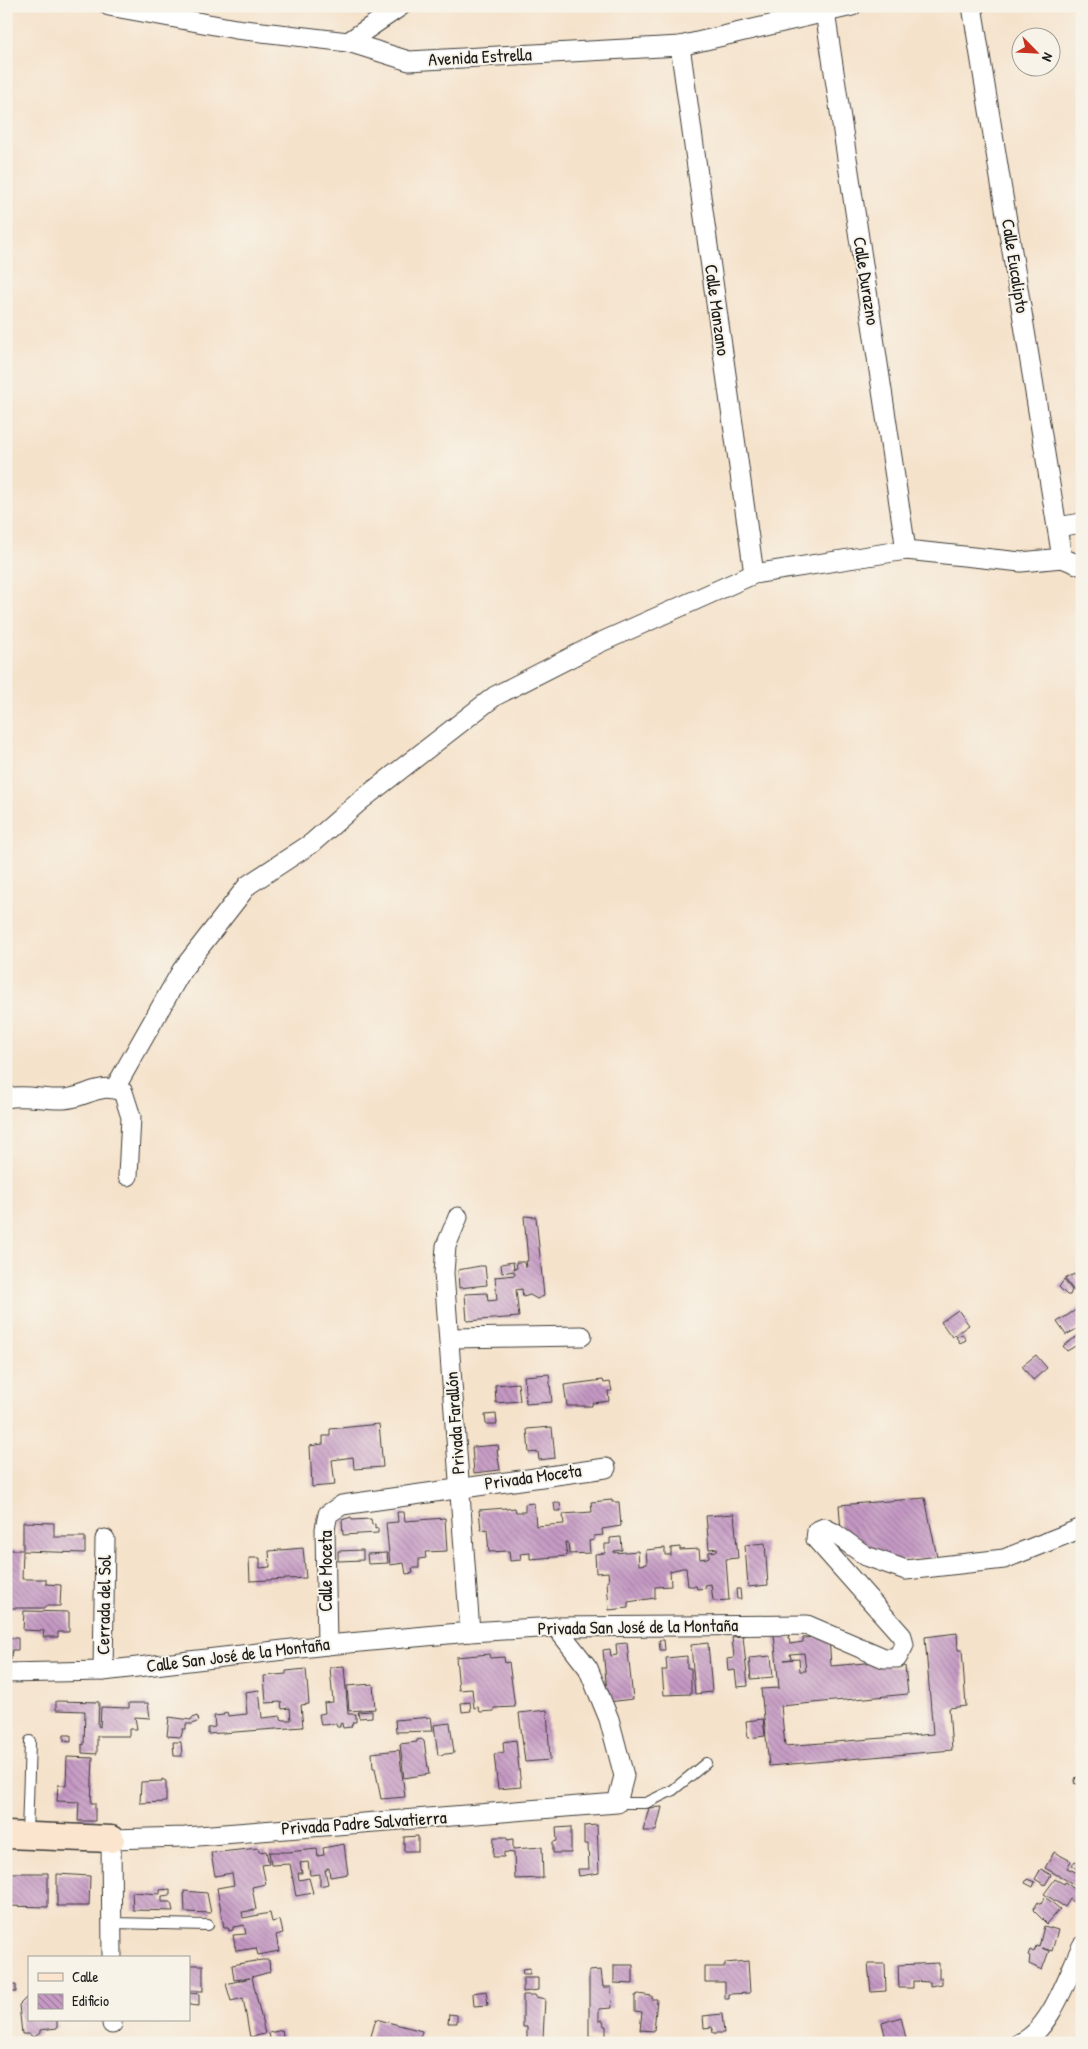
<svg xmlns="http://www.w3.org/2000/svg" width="1088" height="2049" font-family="'Patrick Hand',sans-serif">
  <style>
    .building { fill: url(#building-back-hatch); fill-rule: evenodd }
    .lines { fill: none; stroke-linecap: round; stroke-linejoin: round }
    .lane-casing { stroke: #3d3a36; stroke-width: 12 }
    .street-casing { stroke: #3d3a36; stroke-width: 21 }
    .secondary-casing { stroke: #3d3a36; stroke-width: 29 }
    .lane { stroke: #fff; stroke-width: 10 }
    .street { stroke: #fff; stroke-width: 19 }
    .secondary { stroke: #fce5cf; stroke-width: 26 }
    .labels { text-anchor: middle; stroke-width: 4; stroke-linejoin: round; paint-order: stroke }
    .street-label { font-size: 18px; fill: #1c1c1c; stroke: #f7f3e8 }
  </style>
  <defs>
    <pattern id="building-back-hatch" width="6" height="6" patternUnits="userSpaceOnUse" patternTransform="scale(1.25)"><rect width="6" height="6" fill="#c599c4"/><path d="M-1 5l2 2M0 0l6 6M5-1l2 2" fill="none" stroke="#9f7c9e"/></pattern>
  </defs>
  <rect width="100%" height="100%" fill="#f7f3e8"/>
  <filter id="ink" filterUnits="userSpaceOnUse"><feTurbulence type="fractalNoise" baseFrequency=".02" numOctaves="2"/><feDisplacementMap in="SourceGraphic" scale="10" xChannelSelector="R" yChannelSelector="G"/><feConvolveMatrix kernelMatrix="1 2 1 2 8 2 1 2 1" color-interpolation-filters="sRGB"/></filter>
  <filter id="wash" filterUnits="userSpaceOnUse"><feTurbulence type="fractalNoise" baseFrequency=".0096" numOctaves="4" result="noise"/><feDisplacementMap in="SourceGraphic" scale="20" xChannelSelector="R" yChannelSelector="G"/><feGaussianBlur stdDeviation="1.12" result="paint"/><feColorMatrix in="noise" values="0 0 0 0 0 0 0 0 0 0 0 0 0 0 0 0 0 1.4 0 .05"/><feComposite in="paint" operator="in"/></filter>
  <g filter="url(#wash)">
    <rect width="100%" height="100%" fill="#f5e2cb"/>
    <g id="blocks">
      <g class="building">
        <polygon points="524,1216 536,1217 544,1296 537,1299 530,1295 523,1297 522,1289 516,1290 519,1317 467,1321 465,1294 487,1293 488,1301 497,1300 495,1277 515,1275 514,1271 502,1273 501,1264 513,1262 514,1269 517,1268 516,1262 524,1262 525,1267 527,1267 526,1261 528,1261"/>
        <polygon points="480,1266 485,1266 487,1285 459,1288 458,1270"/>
        <polygon points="1074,1274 1081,1286 1074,1291 1065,1279"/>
        <polygon points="1064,1280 1072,1290 1070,1295 1067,1295 1059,1287"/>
        <polygon points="1082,1306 1082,1326 1066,1335 1057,1322"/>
        <polygon points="958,1310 969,1325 952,1337 941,1322"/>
        <polygon points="1082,1333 1082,1342 1067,1351 1063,1346"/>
        <polygon points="962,1334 966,1340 960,1343 956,1337"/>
        <polygon points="1036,1355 1047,1368 1033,1380 1022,1366"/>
        <polygon points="549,1374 552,1402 526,1404 524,1376"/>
        <polygon points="603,1380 604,1383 610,1382 612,1391 608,1391 609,1401 592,1403 592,1406 567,1406 564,1385"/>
        <polygon points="518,1383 520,1401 496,1403 495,1385"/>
        <polygon points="496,1414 497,1424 486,1424 485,1415"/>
        <polygon points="379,1424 383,1467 354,1469 353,1457 332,1460 335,1485 312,1487 310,1446 323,1444 323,1436 330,1436 330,1429"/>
        <polygon points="552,1427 555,1458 539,1460 538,1452 529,1453 527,1429"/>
        <polygon points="498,1445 499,1450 497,1450 500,1470 474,1473 472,1447"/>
        <polygon points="925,1498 937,1557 894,1561 842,1544 839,1505"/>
        <polygon points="612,1500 612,1502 619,1502 621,1526 602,1529 603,1535 594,1536 594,1540 589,1541 590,1553 569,1554 568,1542 565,1542 567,1556 530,1559 530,1553 520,1554 521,1560 510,1561 509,1551 489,1552 487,1529 481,1530 479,1510 506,1508 506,1509 515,1508 516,1512 525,1512 525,1504 534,1503 536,1526 564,1524 563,1514 592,1512 591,1502"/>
        <polygon points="554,1503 560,1503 561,1511 555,1511"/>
        <polygon points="397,1512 404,1512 405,1521 445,1518 447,1551 425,1552 426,1558 419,1559 419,1568 412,1568 413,1573 406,1574 404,1563 390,1565 386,1523 398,1522"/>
        <polygon points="734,1514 738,1558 726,1559 729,1600 713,1601 711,1584 705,1585 706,1588 697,1589 696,1586 688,1586 686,1568 682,1568 670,1571 671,1586 655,1587 655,1598 628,1602 628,1608 609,1610 607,1581 609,1581 608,1572 596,1573 595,1554 605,1553 605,1544 610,1544 610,1538 621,1537 622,1550 614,1551 614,1553 638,1551 639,1565 647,1564 646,1550 665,1548 665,1555 671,1555 671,1548 680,1547 680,1550 699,1549 700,1559 707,1558 709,1557 709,1552 717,1551 717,1548 709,1549 706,1516"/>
        <polygon points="351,1517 352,1520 371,1519 372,1525 375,1524 375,1529 378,1528 378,1533 343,1535 342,1520"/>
        <polygon points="23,1522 54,1523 54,1537 85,1537 85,1553 23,1551 22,1579 46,1579 46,1584 61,1585 60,1606 46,1606 45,1608 6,1608 6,1550 23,1550"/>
        <polygon points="765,1543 768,1585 748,1587 745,1545"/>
        <polygon points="303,1548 306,1578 250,1581 249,1558 260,1558 260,1568 270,1567 269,1551"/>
        <polygon points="363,1550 363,1560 338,1561 338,1551"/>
        <polygon points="387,1553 388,1563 368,1564 367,1554"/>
        <polygon points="736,1589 740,1589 741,1599 737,1599"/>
        <polygon points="24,1611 69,1612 69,1632 58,1632 58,1637 43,1637 44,1631 23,1630"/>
        <path d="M788,1633l2,11 13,-2v-4l26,-2 2,30 57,-5v6l17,-1 3,28 -127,12 4,40 148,-12 -8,-97 32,-4 1,17h4l4,56 -17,2 3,42 -183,16 -8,-77 18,-1 -5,-54zM804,1653l2,18h-6l-1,-12 -15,1 7,-1 -1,-5z"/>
        <polygon points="743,1636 748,1686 737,1687 735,1670 728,1671 727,1659 734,1658 732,1637"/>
        <polygon points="6,1638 18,1638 18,1650 12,1650 11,1660 6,1660"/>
        <polygon points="659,1640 664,1640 665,1650 660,1650"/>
        <polygon points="627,1643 633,1699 608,1702 603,1650 610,1649 611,1656 617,1655 616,1644"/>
        <polygon points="708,1643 712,1692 695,1694 691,1645"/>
        <polygon points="489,1654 490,1658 504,1657 505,1663 509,1662 515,1707 494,1708 494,1711 480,1712 478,1707 474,1708 472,1689 459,1690 456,1657"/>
        <polygon points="687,1656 687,1668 691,1668 691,1694 664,1695 662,1670 667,1670 666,1658"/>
        <polygon points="771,1656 773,1677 751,1679 749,1658"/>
        <polygon points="344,1666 348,1714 356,1714 356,1722 353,1722 351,1727 343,1728 342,1723 340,1724 340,1727 337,1727 336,1724 321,1725 319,1714 325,1713 324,1703 333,1702 330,1667"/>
        <polygon points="306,1669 309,1704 301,1705 303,1727 208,1734 208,1728 215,1727 214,1716 224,1715 224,1713 227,1712 228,1716 247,1714 245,1692 259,1690 262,1718 281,1716 281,1719 284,1720 291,1720 290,1708 282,1709 281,1702 266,1703 264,1676 286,1674 286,1671"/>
        <polygon points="373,1684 375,1709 349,1711 347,1686"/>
        <polygon points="56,1701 99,1702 98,1726 100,1727 101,1707 129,1708 129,1703 148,1703 150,1718 135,1717 137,1729 129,1729 129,1736 97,1736 97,1754 82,1753 82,1744 84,1745 85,1711 56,1710"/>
        <polygon points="470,1702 471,1711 462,1712 461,1703"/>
        <polygon points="547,1710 550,1760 525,1762 519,1713"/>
        <polygon points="372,1711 372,1717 359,1718 358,1712"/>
        <polygon points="197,1716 199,1721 192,1724 186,1724 186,1729 183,1729 181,1737 167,1736 169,1717 191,1720 192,1718"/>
        <polygon points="431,1717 433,1731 396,1732 395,1720"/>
        <polygon points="763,1719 765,1736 748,1738 746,1721"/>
        <polygon points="450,1723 454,1753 438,1755 434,1725"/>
        <polygon points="64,1735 71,1735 71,1742 64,1741"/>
        <polygon points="421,1739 424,1741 429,1774 404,1778 400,1744 417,1742 417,1740"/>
        <polygon points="516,1740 521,1787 498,1789 494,1754 504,1753 503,1742"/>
        <polygon points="173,1742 181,1742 182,1756 174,1756"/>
        <polygon points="399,1750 405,1797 381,1799 375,1768 373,1768 372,1753"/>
        <polygon points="67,1757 93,1758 91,1803 95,1803 95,1821 78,1821 79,1802 57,1801 58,1785 66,1785"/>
        <polygon points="1082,1774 1082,1786 1074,1783 1076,1777 1080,1778"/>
        <polygon points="162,1779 166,1781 166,1802 140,1803 141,1782 162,1781"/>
        <polygon points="662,1807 656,1831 643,1831 649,1808"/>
        <polygon points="597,1825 599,1873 579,1876 578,1869 589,1869 588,1844 584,1844 584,1826"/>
        <polygon points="571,1827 571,1853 553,1853 553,1842 557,1841 556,1828"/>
        <polygon points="418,1836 418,1851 404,1851 404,1837"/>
        <polygon points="494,1837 507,1837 507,1840 513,1839 513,1849 542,1847 543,1878 515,1879 514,1853 504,1852 504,1857 493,1857"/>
        <polygon points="344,1844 348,1874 330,1877 329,1868 327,1868 327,1870 325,1870 328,1884 320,1886 320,1874 310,1875 308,1862 300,1863 302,1873 298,1873 299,1880 309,1878 313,1893 296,1896 290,1864 271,1865 269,1852 288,1852 317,1849 318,1856 324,1855 323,1848"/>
        <polygon points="258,1848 259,1852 266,1851 269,1864 262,1865 266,1884 252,1887 256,1910 242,1912 243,1918 270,1913 272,1922 280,1920 283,1933 276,1935 279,1951 258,1955 256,1948 236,1951 233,1935 246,1934 244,1925 233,1927 233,1930 229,1931 228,1928 224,1928 217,1888 234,1885 232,1873 215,1876 211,1853"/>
        <polygon points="1054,1852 1071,1861 1067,1868 1082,1875 1082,1889 1045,1868"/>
        <polygon points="1075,1861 1082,1864 1079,1870 1072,1866"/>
        <polygon points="1041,1869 1051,1875 1045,1885 1035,1879"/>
        <polygon points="7,1873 48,1873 48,1907 7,1906"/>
        <polygon points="57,1874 90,1876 89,1906 57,1906"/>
        <polygon points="1027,1879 1035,1882 1033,1887 1025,1883"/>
        <polygon points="1055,1879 1064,1884 1065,1882 1080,1893 1075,1903 1070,1899 1065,1907 1044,1894"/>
        <polygon points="170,1889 170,1895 162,1896 162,1902 171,1902 173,1911 133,1910 132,1892 160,1894 160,1890"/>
        <polygon points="184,1891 207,1893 211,1913 185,1912"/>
        <polygon points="1045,1897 1060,1909 1047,1924 1033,1910 1038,1902 1041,1904"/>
        <polygon points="1044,1926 1058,1930 1052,1951 1042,1948 1049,1951 1042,1970 1029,1964 1030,1956 1028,1955 1030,1950 1034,1952 1036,1946 1039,1947"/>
        <polygon points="262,1960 269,1960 270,1972 252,1977 265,2034 250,2037 243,1998 231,2001 226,1984 250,1978 234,1980 232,1965"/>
        <polygon points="748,1961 750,1993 729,1994 729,1999 725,1999 725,1982 705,1982 705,1967 725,1967 725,1963"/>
        <polygon points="939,1963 939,1978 942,1978 942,1984 930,1986 930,1982 913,1981 913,1988 899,1988 898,1965"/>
        <polygon points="868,1964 885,1964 886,1991 871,1992"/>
        <rect x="189" y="1965" width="14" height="26"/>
        <polygon points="614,1965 633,1965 633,1984 614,1983"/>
        <polygon points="530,1968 530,1974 523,1974 522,1969"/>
        <polygon points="601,1970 603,1987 611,1987 612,2008 599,2009 599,2020 603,2020 604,2026 606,2026 606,2037 589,2037 589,1971"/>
        <polygon points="6,1978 11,1978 11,1985 16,1985 16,1992 6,1992"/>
        <polygon points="523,1978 538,1978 538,1990 523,1992"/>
        <polygon points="486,1991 488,2005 474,2006 473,1993"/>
        <polygon points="189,1993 199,1994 199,2006 189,2005"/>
        <polygon points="638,1994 652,1996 652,1999 657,1999 654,2031 640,2030 642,2012 635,2011 635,1996"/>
        <polygon points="523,1995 535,1995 536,1997 545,1999 543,2038 527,2039 527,2027 523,2027"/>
        <polygon points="26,1998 29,1998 29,2020 57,2020 57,2028 40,2030 40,2033 36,2036 33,2037 29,2034 22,2034 19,2005"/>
        <polygon points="449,2014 457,2015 457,2023 448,2023"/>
        <polygon points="722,2014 724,2033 713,2033 712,2027 704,2028 703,2016"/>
        <polygon points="901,2017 907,2043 887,2043 882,2023"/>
        <polygon points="376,2019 422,2031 419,2042 412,2040 411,2043 369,2043"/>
        <polygon points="282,2030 284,2043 271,2043 269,2033"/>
      </g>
    </g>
  </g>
  <g filter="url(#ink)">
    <use href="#blocks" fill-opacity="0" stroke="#3d3a36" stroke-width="1"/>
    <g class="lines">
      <g class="lane-casing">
        <g id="lane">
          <polyline points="617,1803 646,1803 673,1790 706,1763"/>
          <polyline points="27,1834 30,1741"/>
          <polyline points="112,1923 208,1925"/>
        </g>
      </g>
      <g class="street-casing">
        <g id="street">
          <polyline points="109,6 236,29 348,42 409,61 680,46 852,6"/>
          <polyline points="972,6 1062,558 1082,566"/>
          <polyline points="825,12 906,550"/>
          <polyline points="348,42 401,6"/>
          <polyline points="680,46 754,574"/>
          <polyline points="1057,527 1082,523"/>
          <polyline points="115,1088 182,970 248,885 312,843 360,801 495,696 599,643 754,574 906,550 1021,562 1062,558"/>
          <path d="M6,1098c20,-4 38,2 58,1 22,-1 36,-18 59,-7l8,25 -3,59"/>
          <polyline points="458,1217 446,1246 444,1273 470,1632"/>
          <polyline points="450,1338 582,1336"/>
          <polyline points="327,1645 325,1529 328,1514 342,1505 606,1468"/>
          <polyline points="103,1671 105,1539"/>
          <polyline points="6,1673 103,1671 327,1645 470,1632 556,1627 807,1625 884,1658 897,1658 904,1645 902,1636 816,1539 817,1531 824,1528 834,1533 866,1556 906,1570 1004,1559 1082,1528"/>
          <polyline points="112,1958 111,1839 185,1837 617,1803 624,1776 609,1719 588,1668 556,1627"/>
          <polyline points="112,2020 112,2024"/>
          <path d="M1020,2043c31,-13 48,-68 62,-97"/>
        </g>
      </g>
      <g class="secondary-casing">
        <polyline id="secondary" points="6,1835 111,1839"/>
      </g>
      <use href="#lane" class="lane"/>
      <use href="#street" class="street"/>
      <use href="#secondary" class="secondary"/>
    </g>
  </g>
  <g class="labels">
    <g class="street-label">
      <text transform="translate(480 57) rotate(-3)" y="6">Avenida Estrella</text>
      <text transform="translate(1015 266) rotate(81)" y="6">Calle Eucalipto</text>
      <text transform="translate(866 281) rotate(81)" y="6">Calle Durazno</text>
      <text transform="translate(717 310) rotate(82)" y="6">Calle Manzano</text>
      <text transform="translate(455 1423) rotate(-94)" y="6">Privada Farallón</text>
      <text transform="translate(533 1477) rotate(-8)" y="6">Privada Moceta</text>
      <text transform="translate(326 1571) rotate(-90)" y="6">Calle Moceta</text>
      <text transform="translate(104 1605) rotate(-89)" y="6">Cerrada del Sol</text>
      <text transform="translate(638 1627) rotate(-1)" y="6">Privada San José de la Montaña</text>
      <text transform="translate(238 1655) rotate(-7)" y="6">Calle San José de la Montaña</text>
      <text transform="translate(364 1823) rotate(-4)" y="6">Privada Padre Salvatierra</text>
    </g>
  </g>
  <rect width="1088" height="2049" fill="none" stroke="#f7f3e8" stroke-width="25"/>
  <rect x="28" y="1956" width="162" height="65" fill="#f7f3e8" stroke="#9f9d96"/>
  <rect x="38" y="1973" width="25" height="8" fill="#fce5cf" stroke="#9f9d96"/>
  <text x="72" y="1982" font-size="15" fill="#1c1c1c">Calle</text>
  <rect x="38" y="1994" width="25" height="15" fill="url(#building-back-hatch)" stroke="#9f9d96"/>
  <text x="72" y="2006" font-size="15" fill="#1c1c1c">Edificio</text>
  <g transform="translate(1036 52) rotate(114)"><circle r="24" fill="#f7f3e8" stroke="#9f9d96"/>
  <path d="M0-4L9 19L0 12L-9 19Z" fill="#c8321e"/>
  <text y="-8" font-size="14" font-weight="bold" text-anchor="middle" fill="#1c1c1c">N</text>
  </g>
</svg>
